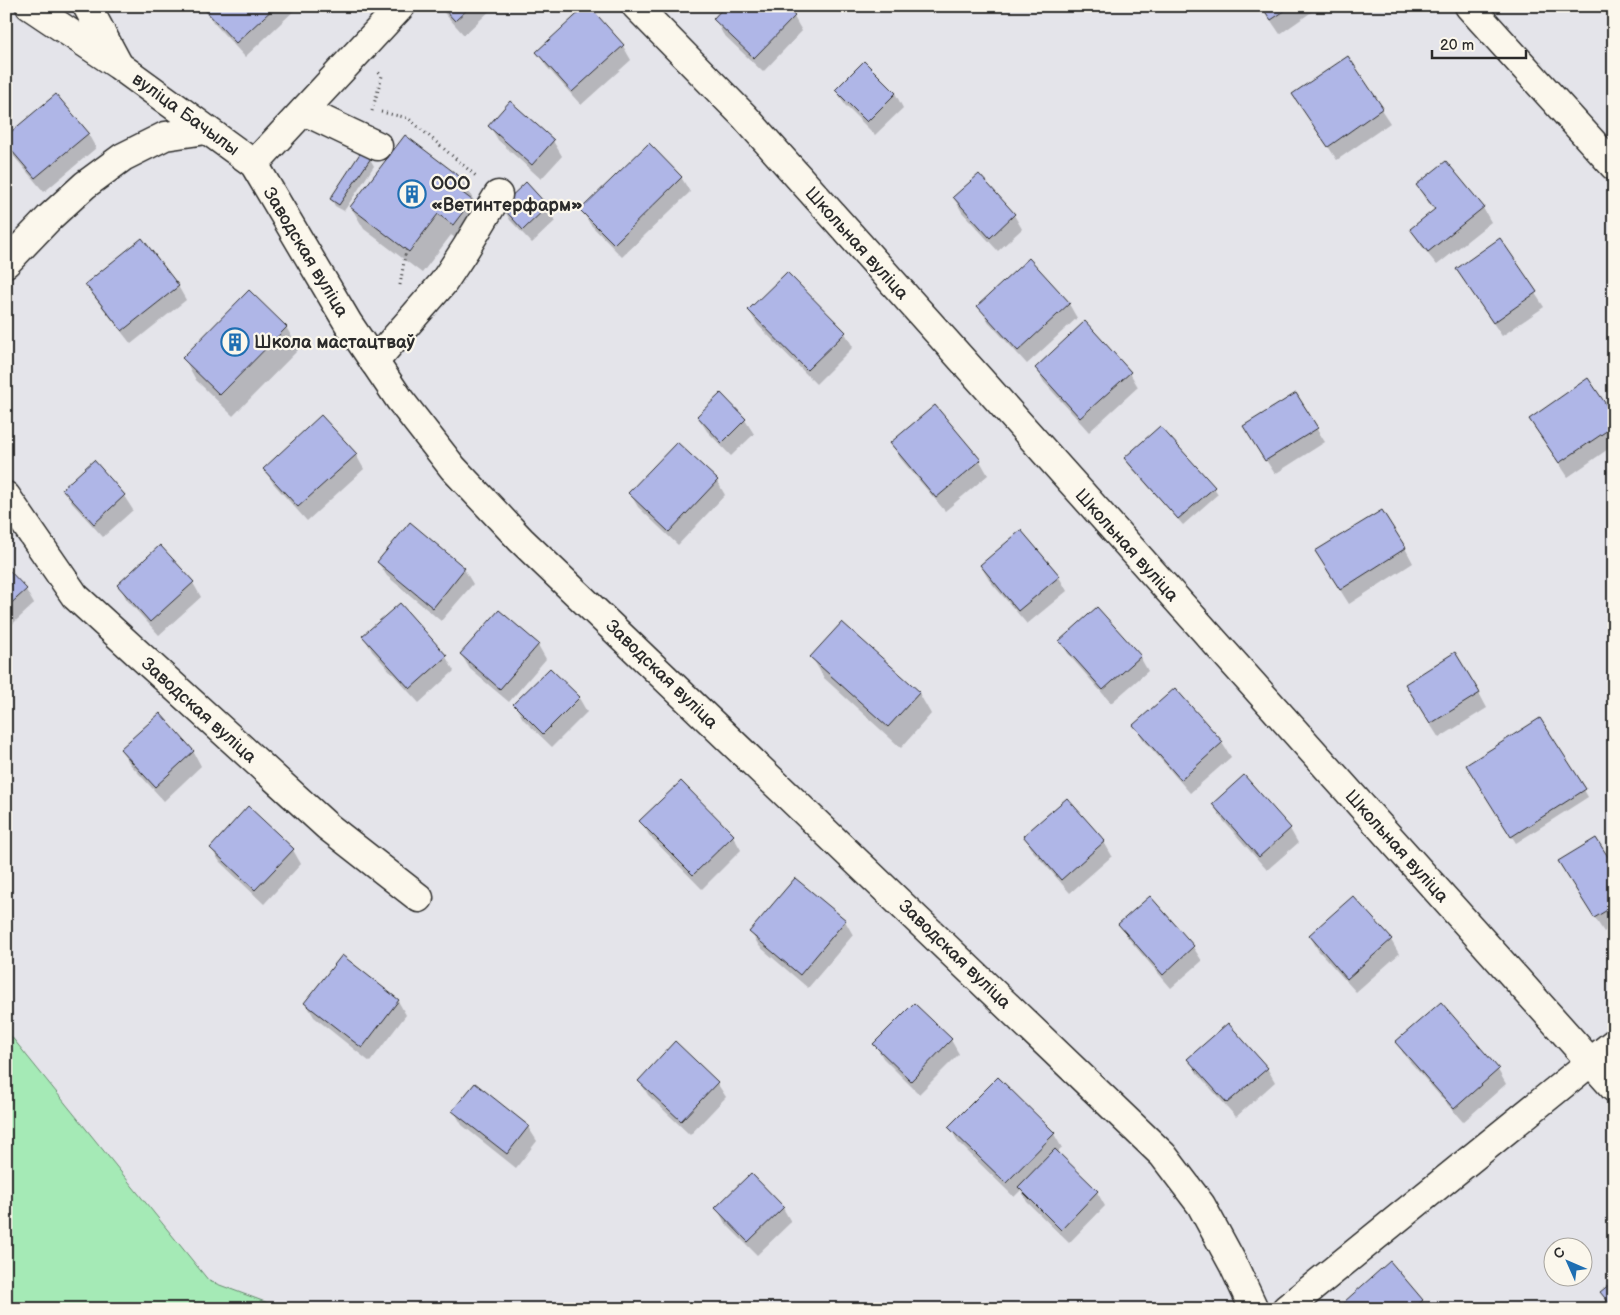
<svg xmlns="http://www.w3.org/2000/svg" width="1620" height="1315" font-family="'Balsamiq Sans',sans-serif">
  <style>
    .green { fill: #a5eab6; stroke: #688a70 }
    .shadow { fill: #0003 }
    .building { fill: #afb6e7; stroke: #2b2b2b }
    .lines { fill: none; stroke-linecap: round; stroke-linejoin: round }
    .minor-casing { stroke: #2b2b2b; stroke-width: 31 }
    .major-casing { stroke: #2b2b2b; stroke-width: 31 }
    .path { stroke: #2b2b2b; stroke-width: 3; stroke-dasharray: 1 4; stroke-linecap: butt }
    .minor { stroke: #fbf7ec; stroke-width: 28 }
    .major { stroke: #fbf7ec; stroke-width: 28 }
    .labels { text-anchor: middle; stroke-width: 4.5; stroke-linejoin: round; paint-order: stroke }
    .street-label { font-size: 18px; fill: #2b2b2b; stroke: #fbf7ec }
    .poi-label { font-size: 18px; font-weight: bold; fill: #2b2b2b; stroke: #fbf7ec; text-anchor: start }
  </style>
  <rect width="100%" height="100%" fill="#e4e4ea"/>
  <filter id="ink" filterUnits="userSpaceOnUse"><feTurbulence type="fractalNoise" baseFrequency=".02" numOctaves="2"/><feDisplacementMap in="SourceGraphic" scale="10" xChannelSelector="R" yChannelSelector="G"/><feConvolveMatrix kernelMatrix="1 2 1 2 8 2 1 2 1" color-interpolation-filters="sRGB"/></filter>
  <g filter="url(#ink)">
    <polygon class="green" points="6,1030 209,1281 284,1309 6,1309"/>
    <g class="shadow">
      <polygon points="206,6 299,6 245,57 213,22 205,8"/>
      <polygon points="438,6 495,6 464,35"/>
      <polygon points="1261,6 1310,6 1313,11 1280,34"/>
      <polygon points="794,17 802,31 763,72 723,34 715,19"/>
      <polygon points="623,46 631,60 581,105 546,66 538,52"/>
      <polygon points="1347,58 1390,123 1337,160 1294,95"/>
      <polygon points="836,90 895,93 903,108 875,135 845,105"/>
      <polygon points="510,103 553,141 562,156 541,179 498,140 490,126"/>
      <polygon points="88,134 96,148 44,192 12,154 6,144"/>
      <polygon points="370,159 374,166 344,211 335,206 331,199"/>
      <polygon points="978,176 1014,215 1022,229 998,251 962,212 954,198"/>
      <polygon points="681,177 690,192 622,257 590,224 582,210"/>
      <polygon points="462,180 474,201 473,204 483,222 466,246 451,235 422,273 364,229 351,207"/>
      <polygon points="526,184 547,207 555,221 532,243 510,220 502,206"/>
      <polygon points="1417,185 1483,208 1491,222 1437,265 1420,244 1412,230 1435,211 1425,199"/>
      <polygon points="1500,240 1544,307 1502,336 1466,283"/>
      <polygon points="87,284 178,286 186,300 131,344 95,298"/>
      <polygon points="1069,304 1077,318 1027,364 987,320 979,306"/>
      <polygon points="749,311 845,333 853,347 816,384 758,325"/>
      <polygon points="286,327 299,349 233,416 196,380 184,358"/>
      <polygon points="1036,368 1130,373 1138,387 1089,432 1044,382"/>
      <polygon points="721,395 745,420 754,434 731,456 707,431 698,417"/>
      <polygon points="1614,418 1614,445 1568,477 1539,433"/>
      <polygon points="1316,428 1325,442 1275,474 1253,440"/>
      <polygon points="892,443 980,461 988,475 945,511 900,458"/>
      <polygon points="356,455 364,469 307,521 273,483 264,469"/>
      <polygon points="1125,458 1214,488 1218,494 1183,525 1129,465"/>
      <polygon points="93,462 124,496 133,510 103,537 72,503 63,489"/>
      <polygon points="717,481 725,495 678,545 638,507 630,493"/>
      <polygon points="410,524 464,569 473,584 441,621 387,576 378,562"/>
      <polygon points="1405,548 1413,563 1349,604 1325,566"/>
      <polygon points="981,566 1059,577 1067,591 1027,624 989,580"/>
      <polygon points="6,569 26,590 34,604 6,630"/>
      <polygon points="193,583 201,597 159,635 127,600 119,585"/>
      <polygon points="364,637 446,657 454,671 419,703 372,651"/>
      <polygon points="1061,641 1140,657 1148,671 1111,703 1069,655"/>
      <polygon points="538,645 546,659 509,702 470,669 461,654"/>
      <polygon points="812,657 919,693 931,714 901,748 824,678"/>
      <polygon points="1175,689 1222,743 1231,757 1190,793 1143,739 1134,725"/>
      <polygon points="1479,693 1487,708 1439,738 1414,699"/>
      <polygon points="579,698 587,712 552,747 523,719 515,705"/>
      <polygon points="121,750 193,751 201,766 164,801 130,764"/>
      <polygon points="1471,772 1584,790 1588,797 1516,843"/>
      <polygon points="681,783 733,836 741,850 702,889 649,835 641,821"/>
      <polygon points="1213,804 1290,829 1298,843 1267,870 1221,818"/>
      <polygon points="248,808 293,850 301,864 264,904 220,862 211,848"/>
      <polygon points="1025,837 1104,842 1112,856 1070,893 1033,851"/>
      <polygon points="1614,869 1614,925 1604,932 1568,876"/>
      <polygon points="796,879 845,921 853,935 808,988 759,946 751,932"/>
      <polygon points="1353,897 1391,940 1399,954 1356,992 1318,950 1310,936"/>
      <polygon points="1150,898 1193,947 1202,961 1171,988 1128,938 1120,924"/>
      <polygon points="343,957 398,1001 406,1015 370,1062 314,1017 306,1003"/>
      <polygon points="1440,1004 1498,1070 1506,1084 1463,1122 1405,1056 1397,1042"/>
      <polygon points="951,1040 959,1054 919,1094 883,1058 875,1044"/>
      <polygon points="675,1043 717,1083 726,1097 690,1135 648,1095 640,1081"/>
      <polygon points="1189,1059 1267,1068 1275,1082 1236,1117 1197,1073"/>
      <polygon points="475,1084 528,1127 537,1141 516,1168 462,1125 454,1111"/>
      <polygon points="950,1127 1054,1134 1062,1148 1057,1153 1097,1192 1105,1206 1069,1243 1027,1202 1021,1190 1014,1197 958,1142"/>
      <polygon points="717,1208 783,1208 791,1222 757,1255 725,1223"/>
      <polygon points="1614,1283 1614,1309 1612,1309 1602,1293"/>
      <polygon points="1422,1300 1427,1309 1349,1309 1345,1302"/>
    </g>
    <g class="building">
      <polygon points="205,6 276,6 236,43 203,8"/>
      <polygon points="441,6 471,6 455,21"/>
      <polygon points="586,6 589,6 624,45 572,92 536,52"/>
      <polygon points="725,6 784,6 795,16 754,58 713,19"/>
      <polygon points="1261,6 1292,6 1271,20"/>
      <polygon points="1348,56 1383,108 1328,147 1292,94"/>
      <polygon points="864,61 896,93 867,122 835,90"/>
      <polygon points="56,94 89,133 35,178 6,144 6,136"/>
      <polygon points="510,101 554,140 532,165 488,126"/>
      <polygon points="405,135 463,179 456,188 472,200 453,225 438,214 409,252 350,207"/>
      <polygon points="649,143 682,177 614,244 580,210"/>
      <polygon points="361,152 371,158 339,205 330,199"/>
      <polygon points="1446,161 1484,207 1428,252 1410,229 1435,209 1416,185"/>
      <polygon points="979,174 1015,214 990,238 953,197"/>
      <polygon points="526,182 548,206 523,230 501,206"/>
      <polygon points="142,238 179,286 122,331 85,284"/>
      <polygon points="1500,238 1537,292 1493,323 1456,269"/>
      <polygon points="1029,258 1070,303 1018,351 977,306"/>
      <polygon points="787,272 846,332 807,370 748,310"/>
      <polygon points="249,290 287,327 220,395 182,358"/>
      <polygon points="1085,321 1131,372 1080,418 1035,368"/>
      <polygon points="1588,378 1614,416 1614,426 1559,463 1529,419"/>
      <polygon points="721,393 746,419 722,443 697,416"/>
      <polygon points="1296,393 1318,428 1265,461 1243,426"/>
      <polygon points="935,405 981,460 936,498 890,443"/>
      <polygon points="321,415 357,454 298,507 263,469"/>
      <polygon points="1160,426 1215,487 1178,519 1124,458"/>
      <polygon points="677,442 718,480 669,532 628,493"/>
      <polygon points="94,460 125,495 94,524 62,489"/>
      <polygon points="1382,510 1406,548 1340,590 1315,551"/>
      <polygon points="410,522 465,568 433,608 377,562"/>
      <polygon points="1021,530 1060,576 1018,611 980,565"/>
      <polygon points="160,545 194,582 150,622 117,585"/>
      <polygon points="6,567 27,589 6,608"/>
      <polygon points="400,603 447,656 410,689 362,636"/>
      <polygon points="1097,607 1141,656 1103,690 1059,641"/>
      <polygon points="499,610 539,644 500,689 460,654"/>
      <polygon points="842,622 920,692 888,727 810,657"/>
      <polygon points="1455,652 1480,693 1430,724 1405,684"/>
      <polygon points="550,668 580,697 543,734 513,704"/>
      <polygon points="1175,688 1223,742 1181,780 1133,725"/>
      <polygon points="160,713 194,751 155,787 120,749"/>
      <polygon points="1540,718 1586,789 1511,837 1466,765"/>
      <polygon points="1244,775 1291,828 1259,857 1212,804"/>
      <polygon points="681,781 734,835 693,875 639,821"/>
      <polygon points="1067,798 1105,841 1061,880 1023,836"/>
      <polygon points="248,806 294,849 255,890 210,848"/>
      <polygon points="1596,838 1614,866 1614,906 1594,918 1558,861"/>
      <polygon points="795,878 846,920 800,975 749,932"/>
      <polygon points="1150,896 1194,946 1163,975 1118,924"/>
      <polygon points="1353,896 1392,939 1347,979 1309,935"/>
      <polygon points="342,955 399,1000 362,1048 304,1003"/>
      <polygon points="1441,1002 1499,1069 1454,1109 1395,1042"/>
      <polygon points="914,1003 952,1039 911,1081 873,1044"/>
      <polygon points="1228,1023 1268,1068 1227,1103 1187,1059"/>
      <polygon points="675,1041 718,1082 681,1121 638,1081"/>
      <polygon points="998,1077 1055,1133 1006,1183 948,1127"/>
      <polygon points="475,1083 529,1126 507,1154 452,1111"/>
      <polygon points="1055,1149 1098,1191 1061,1230 1018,1187"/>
      <polygon points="751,1173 784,1207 748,1242 715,1208"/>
      <polygon points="1390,1261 1423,1300 1413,1309 1350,1309 1344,1302"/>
      <polygon points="1614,1281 1614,1309 1600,1292"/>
    </g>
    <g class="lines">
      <g class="minor-casing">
        <g id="minor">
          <polyline points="30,6 118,65 254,164 348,323 400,400 453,468 521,540 1163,1155 1201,1205 1233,1264 1254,1309"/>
          <polyline points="87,6 117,62"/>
          <polyline points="636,6 744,116 1614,1088"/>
          <polyline points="304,111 378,146"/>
          <polyline points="254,164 401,6"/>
          <polyline points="6,263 50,217 85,185 123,157 165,136 206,130"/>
          <polyline points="374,362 443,283 466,248 498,195"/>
          <polyline points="6,496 75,596 327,826 419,898"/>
          <polyline points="1286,1309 1614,1043"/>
        </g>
      </g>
      <g class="major-casing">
        <polyline id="major" points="1469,6 1614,166"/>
      </g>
      <g class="path">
        <polyline points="372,111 382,76 378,72"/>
        <polyline points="381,112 408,118 477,177"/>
        <polyline points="400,285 406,250"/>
      </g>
      <use href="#minor" class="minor"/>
      <use href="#major" class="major"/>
    </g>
  </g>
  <defs>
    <g id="building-ring" transform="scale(1.4375)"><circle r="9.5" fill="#fbf7ec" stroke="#1f6fb2" stroke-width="1.5"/><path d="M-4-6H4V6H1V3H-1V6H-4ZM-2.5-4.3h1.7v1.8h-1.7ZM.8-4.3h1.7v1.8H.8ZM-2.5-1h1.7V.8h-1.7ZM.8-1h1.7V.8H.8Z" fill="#1f6fb2"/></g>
  </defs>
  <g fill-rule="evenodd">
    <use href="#building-ring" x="412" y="194"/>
    <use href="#building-ring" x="235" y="342"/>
  </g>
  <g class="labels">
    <g class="street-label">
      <text transform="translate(186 114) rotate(36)" y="6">вуліца Бачылы</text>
      <text transform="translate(857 243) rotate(48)" y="6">Школьная вуліца</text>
      <text transform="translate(306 252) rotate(59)" y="6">Заводская вуліца</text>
      <text transform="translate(1127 545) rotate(48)" y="6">Школьная вуліца</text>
      <text transform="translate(662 674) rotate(44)" y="6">Заводская вуліца</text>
      <text transform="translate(199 710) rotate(42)" y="6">Заводская вуліца</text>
      <text transform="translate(1397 846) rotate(48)" y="6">Школьная вуліца</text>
      <text transform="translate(955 954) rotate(44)" y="6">Заводская вуліца</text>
    </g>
    <g class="poi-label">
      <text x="431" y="190">ООО<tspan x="431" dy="21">«Ветинтерфарм»</tspan></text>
      <text x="254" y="348">Школа мастацтваў</text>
    </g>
  </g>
  <rect width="1620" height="1315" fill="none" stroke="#fbf7ec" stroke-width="25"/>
  <rect x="12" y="12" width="1595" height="1290" fill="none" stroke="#2b2b2b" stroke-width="2" filter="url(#ink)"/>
  <g transform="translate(1568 1262) rotate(315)"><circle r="24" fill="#fbf7ec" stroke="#a8a59f"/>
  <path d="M0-4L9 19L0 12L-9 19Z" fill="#1f6fb2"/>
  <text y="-8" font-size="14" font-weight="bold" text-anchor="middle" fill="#2b2b2b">С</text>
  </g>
  <path d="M1432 50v8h94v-8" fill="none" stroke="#2b2b2b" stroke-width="2.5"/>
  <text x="1440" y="50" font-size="15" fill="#2b2b2b" stroke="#fbf7ec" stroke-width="4" paint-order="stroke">20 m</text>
</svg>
